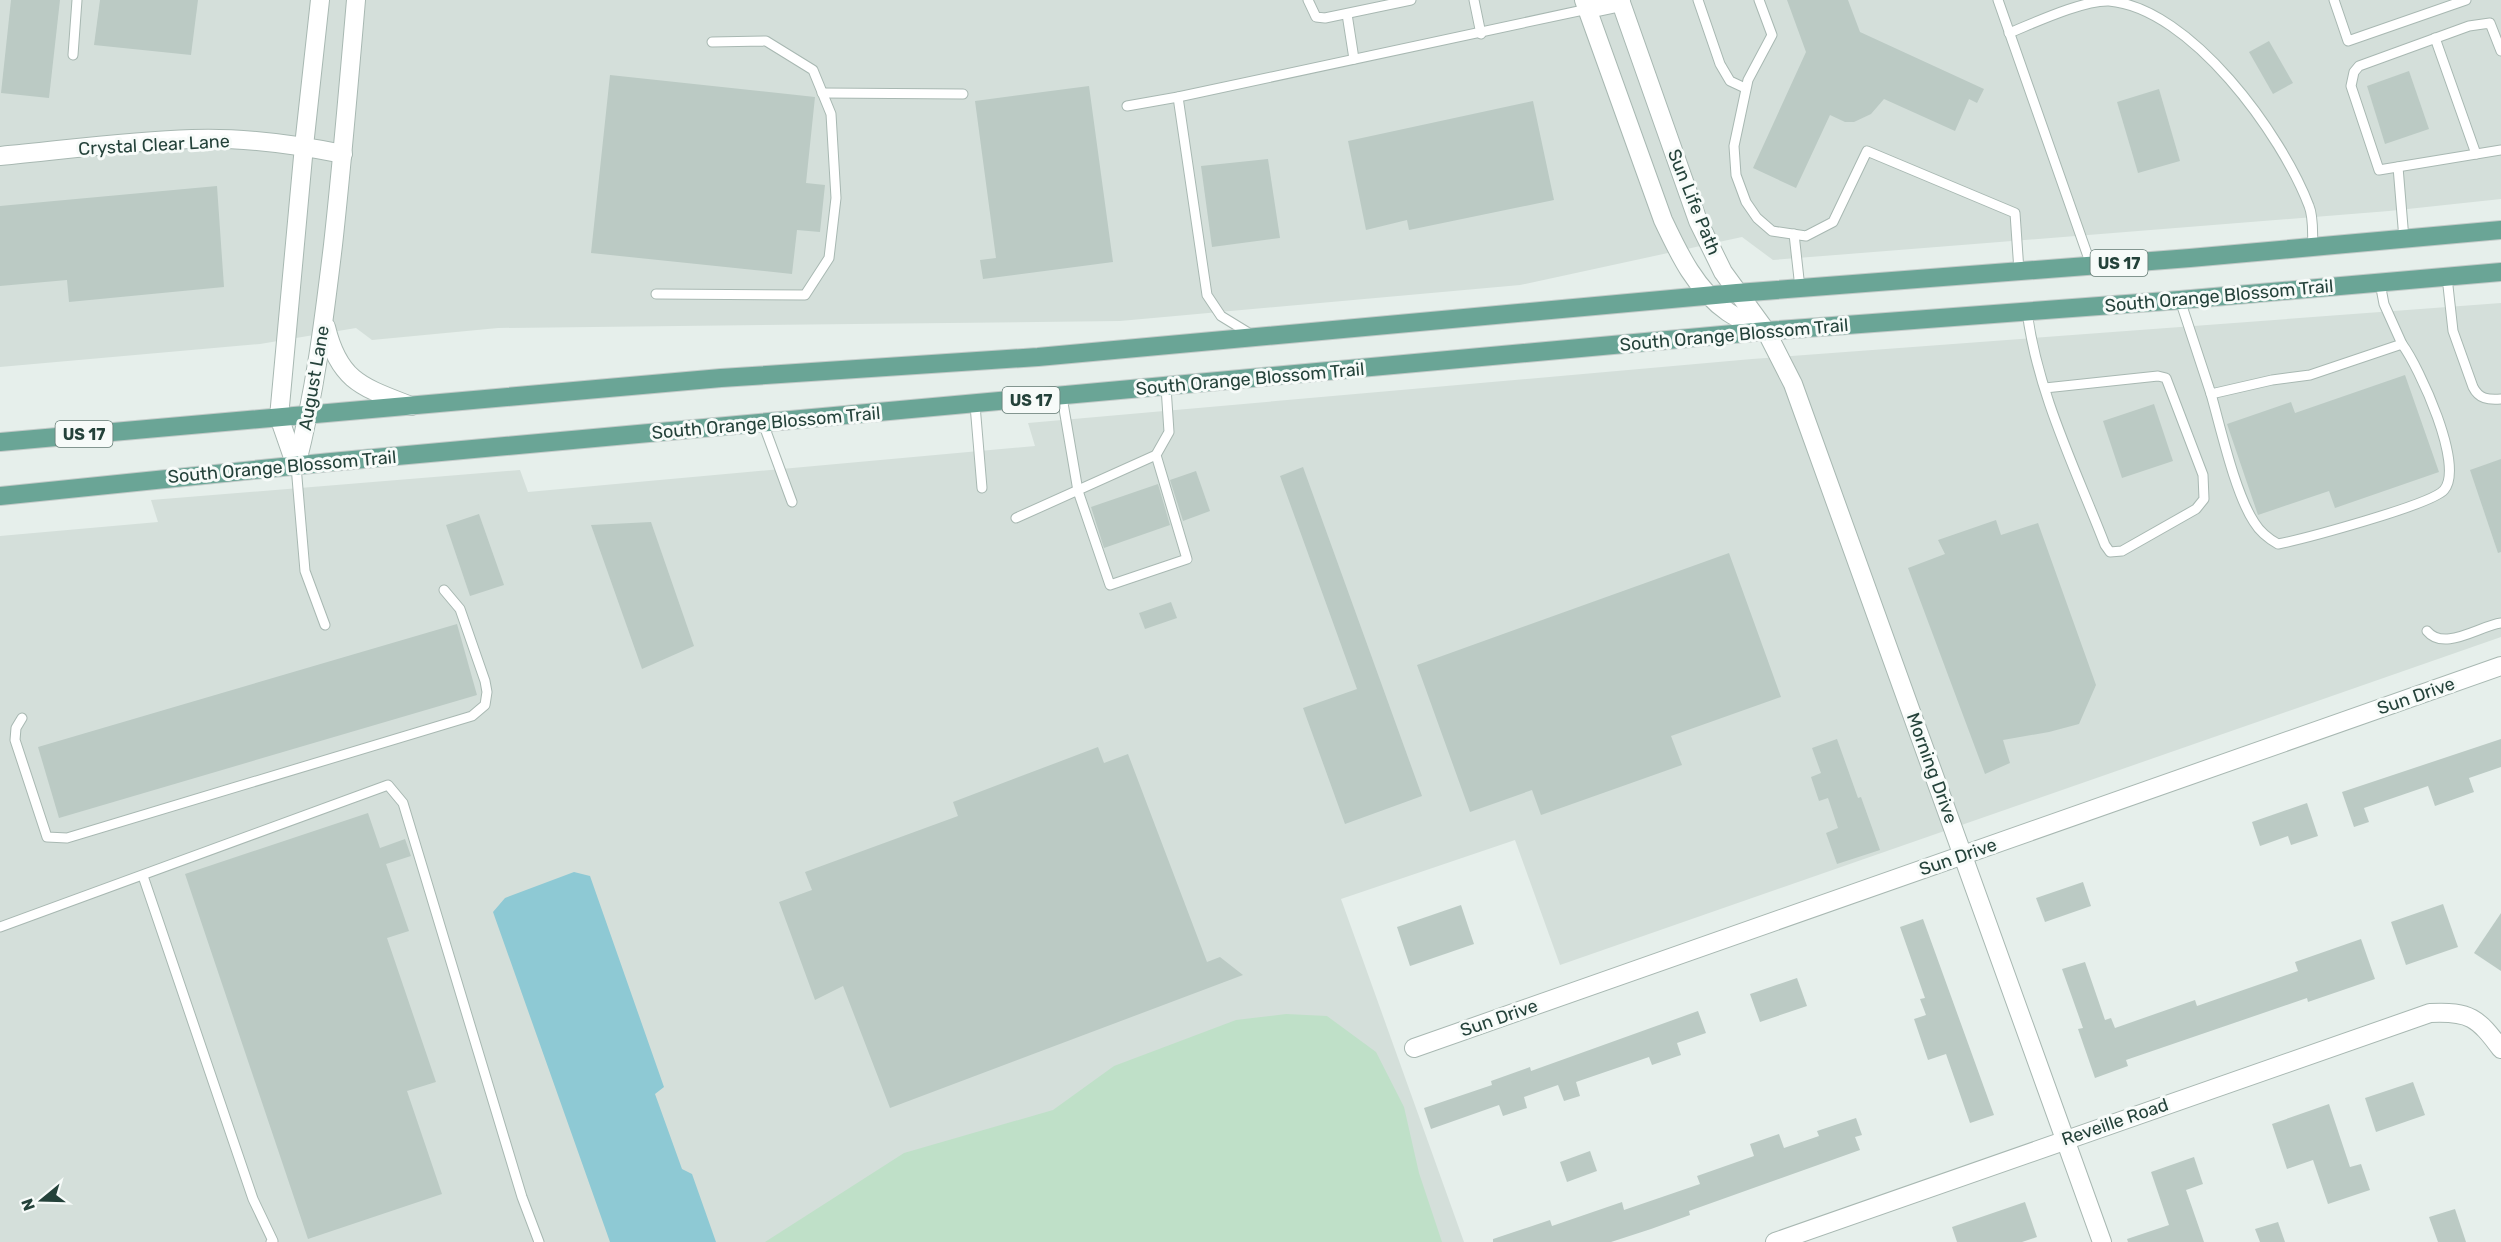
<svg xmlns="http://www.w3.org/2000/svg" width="2501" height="1242" font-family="Rubik,sans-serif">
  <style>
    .built { fill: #d4dfda }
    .green { fill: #bfe0c8 }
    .water { fill: #8ec9d4 }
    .building { fill: #bbcac4 }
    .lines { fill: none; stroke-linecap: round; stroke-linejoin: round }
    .lane-casing { stroke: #a8b8b2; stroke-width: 11 }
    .street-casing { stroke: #a8b8b2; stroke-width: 20 }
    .primary-casing { stroke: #c2cac8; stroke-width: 20 }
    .lane { stroke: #fff; stroke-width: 9 }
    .street { stroke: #fff; stroke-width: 18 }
    .primary { stroke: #6aa596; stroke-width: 18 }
    .labels { text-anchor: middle; stroke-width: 6; stroke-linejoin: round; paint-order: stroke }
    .shield { fill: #f7fbf9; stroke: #637a73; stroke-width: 1.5 }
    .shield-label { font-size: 16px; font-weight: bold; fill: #24423a }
    .street-label { font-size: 18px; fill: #24423a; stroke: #f7fbf9 }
  </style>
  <rect width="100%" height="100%" fill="#e6efeb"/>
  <g class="built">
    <polygon points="0,0 2501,0 2501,199 2389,211 1773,260 1742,237 1520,285 1120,321 498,328 372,340 356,328 260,344 0,367"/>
    <polygon points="2501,303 2501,637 1560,965 1515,840 1341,899 1464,1242 0,1242 0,536 158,522 151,500 520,470 528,492 1035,446 1028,423 1752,359"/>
  </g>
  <polygon class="green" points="1286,1014 1327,1016 1376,1052 1404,1107 1419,1173 1442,1242 765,1242 904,1153 1053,1110 1114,1066 1236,1020"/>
  <polygon class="water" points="574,872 590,876 664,1087 655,1094 682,1169 692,1174 716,1242 610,1242 493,912 505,898"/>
  <g class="building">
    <polygon points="11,0 60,0 49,98 1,93"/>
    <polygon points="100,0 198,0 191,55 94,45"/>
    <polygon points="1787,0 1848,0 1860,32 1984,89 1977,103 1969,99 1955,131 1884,99 1871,114 1854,122 1845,122 1830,115 1796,188 1753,168 1806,52"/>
    <polygon points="2269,41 2293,83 2273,94 2249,52"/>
    <polygon points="2409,71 2429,129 2385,144 2367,86"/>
    <polygon points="610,75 815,97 806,183 825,185 820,232 797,230 792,274 591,253"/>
    <polygon points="1089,86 1113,262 983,279 980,260 996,258 975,101"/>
    <polygon points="2159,89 2180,161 2138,173 2117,102"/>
    <polygon points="1533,101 1554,200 1409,230 1407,220 1366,230 1348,141"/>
    <polygon points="1268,159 1280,238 1212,247 1201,166"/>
    <polygon points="217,186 224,287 69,302 67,280 0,286 0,206"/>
    <polygon points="2405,375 2439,472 2335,508 2329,491 2258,515 2227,424 2291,402 2295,413"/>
    <polygon points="2154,404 2173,461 2122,478 2103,421"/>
    <polygon points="2501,459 2501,552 2498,553 2470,470"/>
    <polygon points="1303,467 1422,796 1345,824 1303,708 1357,689 1280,476"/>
    <polygon points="1196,471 1210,511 1183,521 1170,480"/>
    <polygon points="1158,484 1170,525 1104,548 1091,507"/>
    <polygon points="479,514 504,585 470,596 446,525"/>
    <polygon points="1996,520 2001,535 2038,523 2096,685 2079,724 2049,732 2003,740 2010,763 1985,774 1908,568 1945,554 1938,540"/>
    <polygon points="651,522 694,646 642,669 591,525"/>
    <polygon points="1729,553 1781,697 1671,736 1682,765 1541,815 1532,790 1470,812 1417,665"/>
    <polygon points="1171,602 1177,618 1145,629 1139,613"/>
    <polygon points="457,624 477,695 59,818 38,747"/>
    <polygon points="1837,739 1858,798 1861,797 1880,850 1837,864 1826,833 1838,828 1828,798 1819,801 1811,777 1821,773 1812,748"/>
    <polygon points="2501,739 2501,767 2469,778 2474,792 2435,806 2428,786 2364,808 2369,822 2354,827 2342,792"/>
    <polygon points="1098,747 1104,763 1128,754 1207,962 1220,957 1243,975 890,1108 843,986 815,1000 779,902 812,890 805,872 958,816 953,802"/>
    <polygon points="2307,803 2318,836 2291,845 2288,836 2260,846 2252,822"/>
    <polygon points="368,813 380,848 405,839 411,856 386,864 409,931 387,938 436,1082 407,1091 442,1194 308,1239 185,874"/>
    <polygon points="2083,882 2091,906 2045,922 2036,898"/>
    <polygon points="2443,904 2458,947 2406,965 2391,922"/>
    <polygon points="1461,905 1474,944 1410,966 1397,927"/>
    <polygon points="2501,913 2501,971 2474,953"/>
    <polygon points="1923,919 1994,1115 1970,1123 1946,1054 1928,1060 1914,1019 1926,1015 1920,999 1925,998 1900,927"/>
    <polygon points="2361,939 2375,979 2308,1002 2307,998 2126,1060 2128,1066 2095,1078 2078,1029 2083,1028 2062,969 2085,962 2105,1020 2111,1018 2115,1028 2195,1000 2197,1006 2298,971 2295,962"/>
    <polygon points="1797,978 1807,1006 1760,1022 1750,994"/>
    <polygon points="1698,1011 1706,1033 1677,1043 1681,1055 1652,1065 1649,1057 1576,1082 1580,1096 1564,1101 1558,1085 1524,1097 1527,1108 1503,1116 1499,1105 1431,1129 1424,1108 1492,1085 1491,1081 1530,1067 1531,1071"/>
    <polygon points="2413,1082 2425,1115 2376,1132 2365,1098"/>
    <polygon points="2329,1104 2350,1167 2361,1164 2370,1190 2328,1204 2313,1160 2287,1169 2272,1124"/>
    <polygon points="1856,1118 1862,1135 1855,1137 1860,1150 1689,1211 1690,1215 1651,1229 1611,1242 1493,1242 1493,1239 1550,1220 1552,1226 1622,1202 1624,1210 1700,1184 1697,1176 1754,1156 1750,1144 1779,1134 1784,1148 1819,1136 1817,1131"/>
    <polygon points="1590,1151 1597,1171 1567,1182 1560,1162"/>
    <polygon points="2194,1157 2203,1184 2186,1190 2204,1242 2128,1242 2127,1239 2169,1225 2151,1172"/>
    <polygon points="2025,1202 2037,1237 2022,1242 1957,1242 1952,1227"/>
    <polygon points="2455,1209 2466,1242 2438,1242 2429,1217"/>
    <polygon points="2278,1222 2285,1242 2260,1242 2255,1229"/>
  </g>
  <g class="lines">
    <g class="lane-casing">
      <g id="lane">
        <polyline points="1308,0 1316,17 1325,18 1411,0"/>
        <polyline points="1474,0 1481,34"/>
        <polyline points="1698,0 1720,64 1730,81 1745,88"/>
        <polyline points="1759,0 1772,35 1748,80 1734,146 1736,175 1746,202 1757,218 1772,231 1806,236 1833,222 1867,151 2015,213 2019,271"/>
        <polyline points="1998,0 2091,265"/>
        <polyline points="2334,0 2348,41 2466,0"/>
        <polyline points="1347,14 1354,59"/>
        <path d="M2009,33c25,-10 74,-33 100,-32 82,7 173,134 200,205 5,12 3,28 4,41"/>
        <polyline points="2435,38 2476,154"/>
        <polyline points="2501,51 2490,23 2469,26 2359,66 2354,72 2351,86 2379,170 2501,150"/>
        <polyline points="73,55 77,0"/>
        <polyline points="822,93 963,94"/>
        <polyline points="1178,97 1207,295 1221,316 1252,335"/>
        <polyline points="1127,106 1178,97 1588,9"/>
        <polyline points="2398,167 2404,239"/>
        <polyline points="1794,234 1800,288"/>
        <path d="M2447,277l6,54 20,56c6,12 15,13 28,12"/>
        <polyline points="656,294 805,295 829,258 836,198 831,114 813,70 766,41 712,42"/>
        <polyline points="2180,300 2211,394 2272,380 2310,375 2402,344 2384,304 2380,283"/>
        <path d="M2027,311c10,81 49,159 78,234l5,7 12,-1 74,-42 8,-10 -1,-24 -37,-97 -8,-2 -113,12"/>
        <path d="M2211,394c10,35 24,99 43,128 6,10 15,17 24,22 25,-5 153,-39 166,-54 21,-24 -25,-123 -42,-146"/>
        <polyline points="1062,397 1078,491 1110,585 1187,559 1156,455 1169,432 1166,387"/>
        <polyline points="975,405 982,488"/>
        <polyline points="763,423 792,502"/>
        <polyline points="296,466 305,571 325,625"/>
        <polyline points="1016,518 1156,455"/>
        <path d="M2427,631c17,21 52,-5 74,-8"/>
        <polyline points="22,718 16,728 15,740 47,837 67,838 472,716 485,705 487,692 485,681 460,609 444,590"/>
        <polyline points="143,876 253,1199 273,1241 271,1242"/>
        <polyline points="0,927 388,785 403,803 522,1197 539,1242"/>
      </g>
    </g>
    <g class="street-casing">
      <g id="street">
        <path d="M1584,0l79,220c16,34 33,70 65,92 10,7 23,12 34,17"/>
        <polyline points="1620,0 1698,221 1723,272 1766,331 1793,384 2102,1242"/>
        <polyline points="1588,9 1621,2"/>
        <path d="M0,156c64,-6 128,-15 192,-17 51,-2 101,5 151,15"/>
        <path d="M326,327c13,54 36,60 85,79"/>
        <polyline points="296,466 279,417 304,146 320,0"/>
        <path d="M296,466c19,-73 28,-146 37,-221 9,-81 16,-163 23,-245"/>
        <polyline points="1414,1048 2501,666"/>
        <path d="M1775,1242l655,-229c40,-2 48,5 71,36"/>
      </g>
    </g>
    <g class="primary-casing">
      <g id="primary">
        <polyline points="0,442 721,378 1038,357 1737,293 2190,258 2501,230"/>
        <polyline points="0,496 331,462 1766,331 2180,300 2501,272"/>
      </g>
    </g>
    <use href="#lane" class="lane"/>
    <use href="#street" class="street"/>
    <use href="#primary" class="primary"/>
  </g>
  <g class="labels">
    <g class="shield">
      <rect x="2090.5" y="250" width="57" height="26" rx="4.5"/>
      <rect x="1002.5" y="387" width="57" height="26" rx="4.5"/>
      <rect x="55.5" y="421" width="57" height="26" rx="4.5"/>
    </g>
    <g class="shield-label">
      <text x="2119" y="269">US 17</text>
      <text x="1031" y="406">US 17</text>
      <text x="84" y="440">US 17</text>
    </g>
    <g class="street-label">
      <text transform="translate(154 145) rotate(-3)" y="6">Crystal Clear Lane</text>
      <text transform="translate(1694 202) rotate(68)" y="6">Sun Life Path</text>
      <text transform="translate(2219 296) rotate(-5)" y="6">South Orange Blossom Trail</text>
      <text transform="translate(1734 335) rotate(-5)" y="6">South Orange Blossom Trail</text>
      <text transform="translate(314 378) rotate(-80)" y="6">August Lane</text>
      <text transform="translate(1250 379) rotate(-5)" y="6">South Orange Blossom Trail</text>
      <text transform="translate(766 423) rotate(-5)" y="6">South Orange Blossom Trail</text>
      <text transform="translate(282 467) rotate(-5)" y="6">South Orange Blossom Trail</text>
      <text transform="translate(2416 696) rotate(-19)" y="6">Sun Drive</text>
      <text transform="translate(1932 768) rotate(70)" y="6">Morning Drive</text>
      <text transform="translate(1958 857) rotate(-19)" y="6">Sun Drive</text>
      <text transform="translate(1499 1018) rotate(-19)" y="6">Sun Drive</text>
      <text transform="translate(2115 1122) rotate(-19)" y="6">Reveille Road</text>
    </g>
  </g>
  <g transform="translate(42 1200) rotate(251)" stroke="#f7fbf9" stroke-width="4.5" paint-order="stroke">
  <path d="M0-4.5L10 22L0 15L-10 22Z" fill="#24423a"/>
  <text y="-9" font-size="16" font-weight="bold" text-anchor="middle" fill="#24423a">N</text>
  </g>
</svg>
